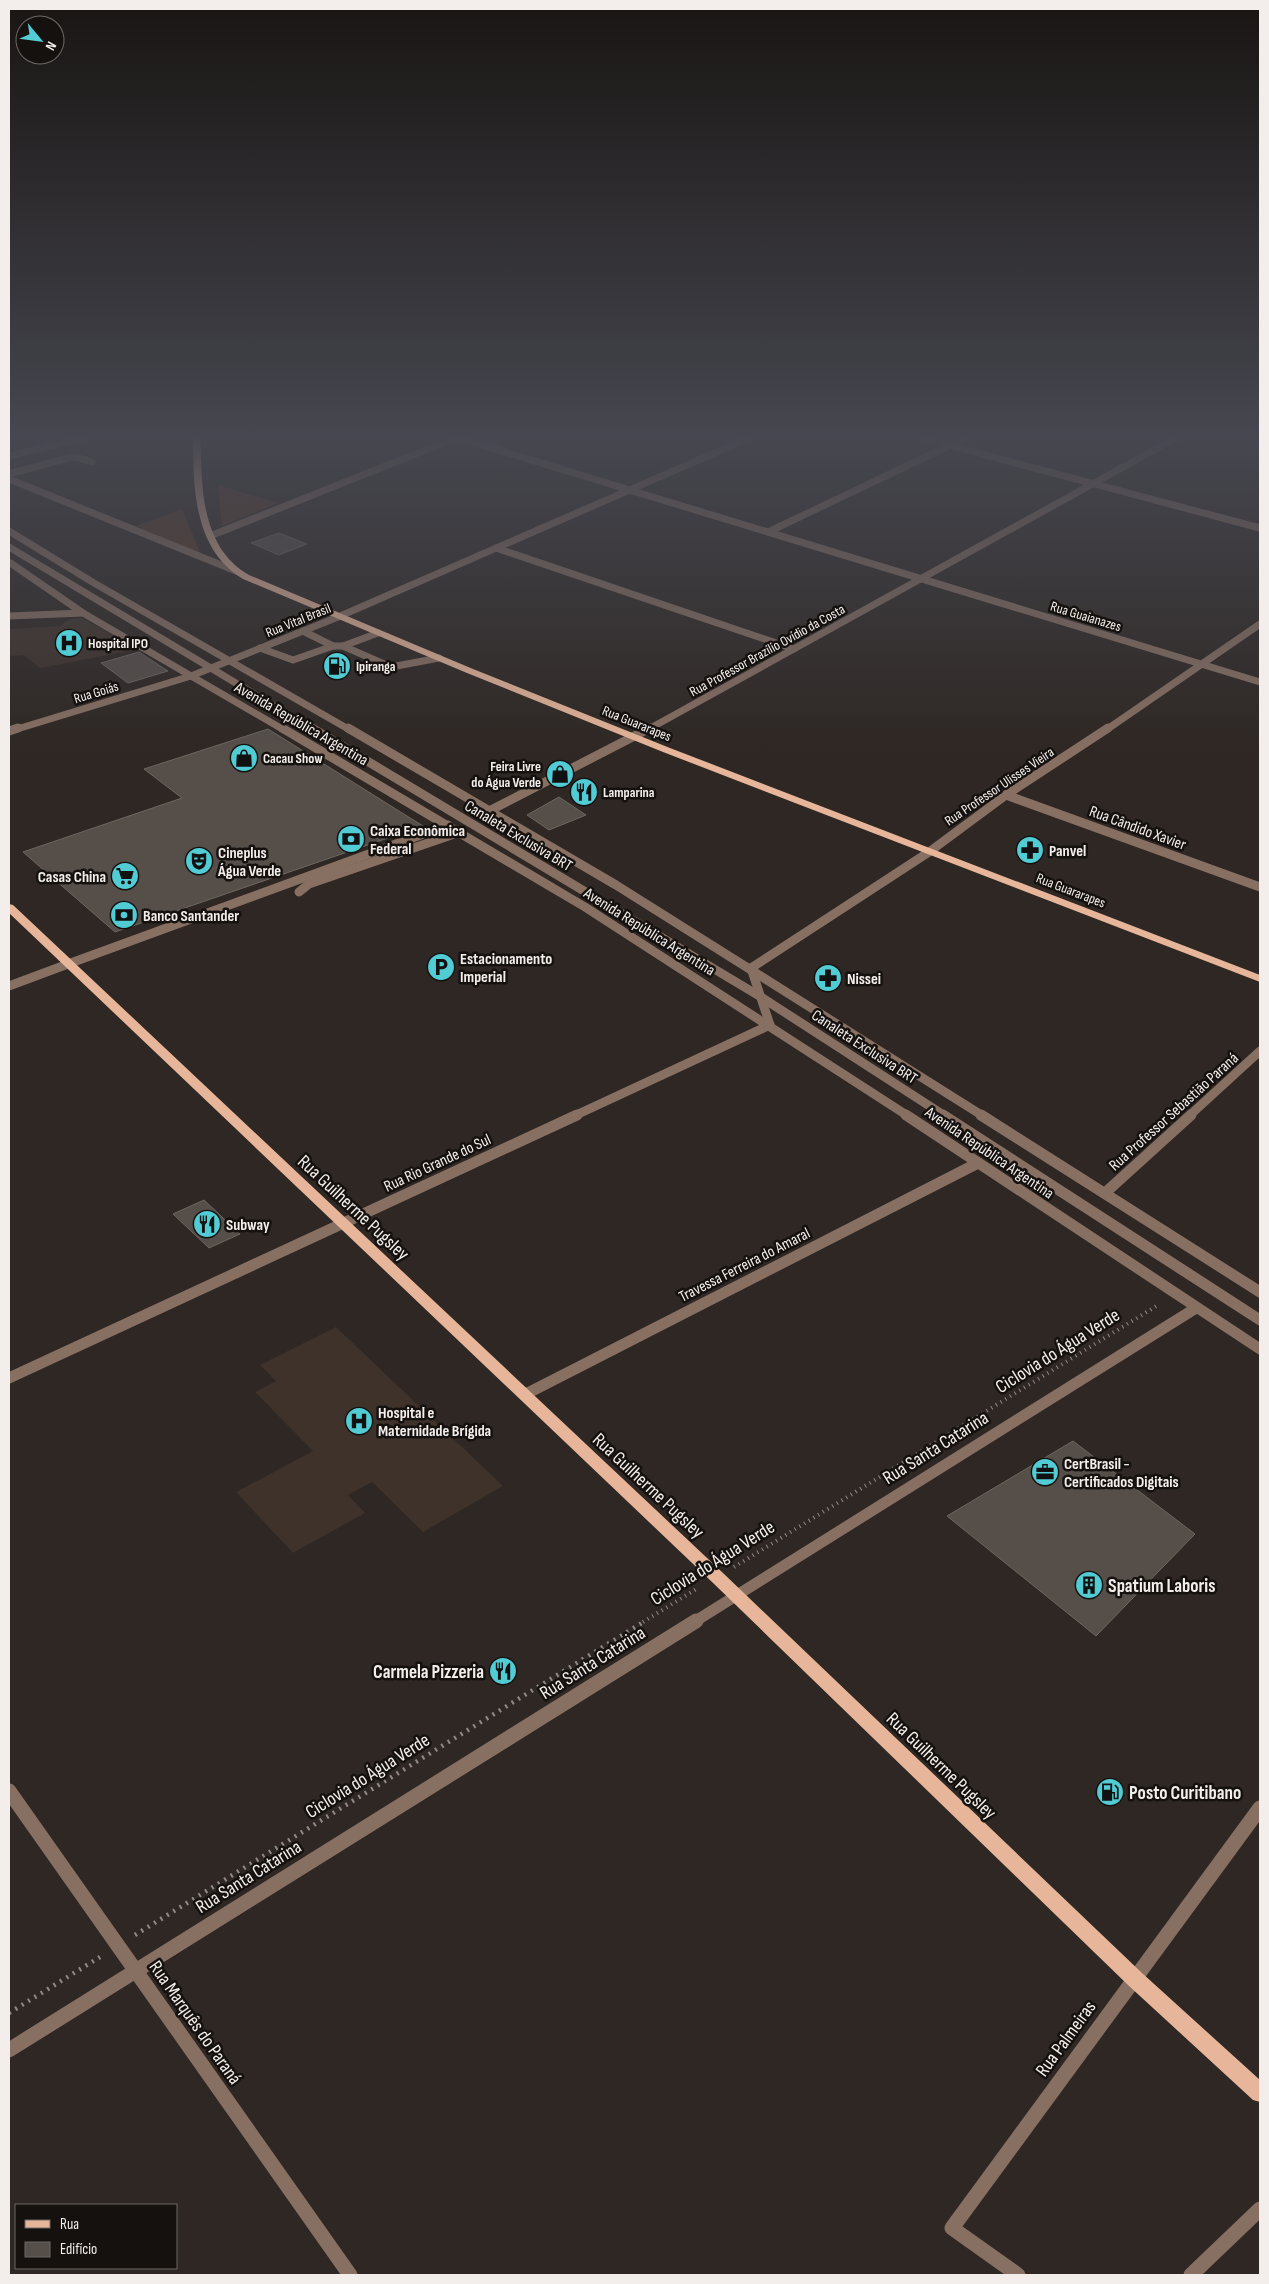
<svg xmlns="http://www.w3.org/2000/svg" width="1269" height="2284" font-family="'Sofia Sans Condensed',sans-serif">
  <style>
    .built { fill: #3e322b }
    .green { fill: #553624 }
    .building { fill: #554e49; stroke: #6d6661 }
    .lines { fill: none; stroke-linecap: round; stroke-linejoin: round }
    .path-far1 { stroke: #908a87; stroke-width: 4; stroke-dasharray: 1 4.5; stroke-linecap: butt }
    .path { stroke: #908a87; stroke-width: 4.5; stroke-dasharray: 2 5.5; stroke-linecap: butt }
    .service-far2 { stroke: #876f62; stroke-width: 7 }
    .service-far1 { stroke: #876f62; stroke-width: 9 }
    .service { stroke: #876f62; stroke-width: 11 }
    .pedestrian { stroke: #876f62; stroke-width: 9 }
    .minor-far3 { stroke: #876f62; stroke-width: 7 }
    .minor-far2 { stroke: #876f62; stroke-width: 9 }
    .minor-far1 { stroke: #876f62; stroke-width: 11 }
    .minor { stroke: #876f62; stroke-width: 15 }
    .tertiary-far3 { stroke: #876f62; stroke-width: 7 }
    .tertiary-far2 { stroke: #876f62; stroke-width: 9 }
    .tertiary-far1 { stroke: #876f62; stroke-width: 11 }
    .tertiary { stroke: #876f62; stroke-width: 15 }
    .primary { fill: #e7b69a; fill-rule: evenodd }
    .labels { text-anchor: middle; stroke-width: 5; stroke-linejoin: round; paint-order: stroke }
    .far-street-label { font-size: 14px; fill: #f3eeec; stroke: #14110f }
    .far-poi-label { font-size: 14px; font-weight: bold; fill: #f3eeec; stroke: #14110f; text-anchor: start }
    .street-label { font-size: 16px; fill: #f3eeec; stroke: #14110f }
    .poi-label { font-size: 16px; font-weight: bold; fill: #f3eeec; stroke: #14110f; text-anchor: start }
    .near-street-label { font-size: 19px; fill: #f3eeec; stroke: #14110f }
    .near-poi-label { font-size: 19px; font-weight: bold; fill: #f3eeec; stroke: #14110f; text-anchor: start }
  </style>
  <rect width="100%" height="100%" fill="#2e2723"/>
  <g class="built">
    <polygon points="81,618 140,649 40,668 24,655 9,656 9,629 60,626 70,619"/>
    <polygon points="336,1327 503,1486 423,1532 372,1482 348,1495 365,1513 293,1553 236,1492 313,1451 255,1392 276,1381 260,1365"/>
  </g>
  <g class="green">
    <polygon points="218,485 278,503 222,526"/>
    <polygon points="182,509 201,555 136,526"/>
  </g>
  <g class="building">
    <polygon points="279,533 307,544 279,555 251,543"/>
    <polygon points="139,652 168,671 128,683 101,663"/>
    <polygon points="268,729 423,826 115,932 23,852 182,798 144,769"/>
    <polygon points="559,797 586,815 549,830 527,815"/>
    <polygon points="204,1200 240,1234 209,1248 173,1214"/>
    <polygon points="1073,1441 1195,1534 1096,1636 947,1516"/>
  </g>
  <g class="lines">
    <g class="path-far1">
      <polyline points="734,1567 1158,1305"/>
      <polyline points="643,1622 698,1588"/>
    </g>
    <g class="path">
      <polyline points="135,1935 645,1621"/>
      <polyline points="9,2013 100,1957"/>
    </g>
    <g class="service-far2">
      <polyline points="9,547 314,730"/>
      <polyline points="303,631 333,646"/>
      <polyline points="343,646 378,633"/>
      <polyline points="260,648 293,660 333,646 343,646 391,667 439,658"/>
    </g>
    <g class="service-far1">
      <polyline points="312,728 761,997 945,1116"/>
      <polyline points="299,892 309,884 460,832"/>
    </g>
    <polyline class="service" points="943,1115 1260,1320"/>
    <polyline class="pedestrian" points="68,964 448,825"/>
    <g class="minor-far3">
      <polyline points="446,434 1260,682"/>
      <polyline points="907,434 1260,528"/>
      <polyline points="9,456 100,434"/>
      <polyline points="9,474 68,458 76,457 92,462"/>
      <polyline points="9,479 236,571"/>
      <polyline points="768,532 974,434"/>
      <polyline points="210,536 458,437"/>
      <polyline points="496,548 794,649"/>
      <polyline points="9,616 83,613"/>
      <polyline points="14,730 191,676"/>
      <polyline points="647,730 1183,434"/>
    </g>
    <g class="minor-far2">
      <polyline points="9,731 18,728"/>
      <polyline points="1006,795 1260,887"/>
      <polyline points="491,810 650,728"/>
      <polyline points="9,986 68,964"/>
      <polyline points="574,1116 770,1025"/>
      <polyline points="1189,1116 1260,1051"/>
    </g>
    <g class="minor-far1">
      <polyline points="1105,1193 1191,1115"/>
      <polyline points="9,1378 577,1115"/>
      <polyline points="524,1395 978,1163"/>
    </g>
    <g class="minor">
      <polyline points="9,1791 350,2275"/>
      <polyline points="1018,2275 952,2228 1260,1808"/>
      <polyline points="1191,2275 1260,2209"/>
    </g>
    <g class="tertiary-far3">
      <polyline points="9,531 94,583 350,730"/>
      <polyline points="9,562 83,613 284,730"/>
      <polyline points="191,676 338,617 758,434"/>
      <polyline points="1106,730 1260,624"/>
    </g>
    <g class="tertiary-far2">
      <polyline points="282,728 585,907 908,1116"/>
      <polyline points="348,728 616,885 983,1116"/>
      <polyline points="770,1025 751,968 929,852 1006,795 1108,728"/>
    </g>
    <g class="tertiary-far1">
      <polyline points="906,1115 1260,1349"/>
      <polyline points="981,1115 1260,1292"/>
      <polyline points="694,1622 1196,1308"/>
    </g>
    <polyline class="tertiary" points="9,2050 696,1621"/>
    <g class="primary">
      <path d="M193,434h8c0,50 -1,113 48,141l224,94 197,79 590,227v7l-597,-230 -196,-79 -224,-94c-50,-30 -50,-93 -50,-145z"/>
      <polygon points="9,904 13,905 723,1573 1142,1973 1260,2080 1260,2102 1253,2100 1128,1985 711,1581 9,913"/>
    </g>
  </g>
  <linearGradient id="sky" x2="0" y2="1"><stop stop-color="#191513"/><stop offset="0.58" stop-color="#464750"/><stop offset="1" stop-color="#464750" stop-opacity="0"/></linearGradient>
  <rect width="1269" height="754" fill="url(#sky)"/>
  <defs>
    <g id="hospital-disc" transform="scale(1.4375)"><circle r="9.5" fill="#51ccd4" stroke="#14110f"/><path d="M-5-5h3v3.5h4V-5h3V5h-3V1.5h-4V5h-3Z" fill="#111"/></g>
    <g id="fuel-disc" transform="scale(1.4375)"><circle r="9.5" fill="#51ccd4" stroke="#14110f"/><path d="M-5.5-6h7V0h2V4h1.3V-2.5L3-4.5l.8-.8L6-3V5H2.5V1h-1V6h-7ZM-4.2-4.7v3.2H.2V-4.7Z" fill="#111"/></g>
    <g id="shop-disc" transform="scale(1.4375)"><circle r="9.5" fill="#51ccd4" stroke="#14110f"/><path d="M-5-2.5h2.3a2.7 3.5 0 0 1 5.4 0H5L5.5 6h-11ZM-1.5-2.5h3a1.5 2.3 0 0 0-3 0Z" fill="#111"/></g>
    <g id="restaurant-disc" transform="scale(1.4375)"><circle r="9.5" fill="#51ccd4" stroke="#14110f"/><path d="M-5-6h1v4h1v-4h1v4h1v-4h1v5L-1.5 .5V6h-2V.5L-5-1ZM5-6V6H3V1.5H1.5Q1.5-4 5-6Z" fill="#111"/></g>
    <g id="bank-disc" transform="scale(1.4375)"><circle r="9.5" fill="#51ccd4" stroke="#14110f"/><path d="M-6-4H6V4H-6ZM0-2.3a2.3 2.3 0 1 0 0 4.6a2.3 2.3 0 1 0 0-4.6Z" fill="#111"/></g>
    <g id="pharmacy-disc" transform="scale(1.4375)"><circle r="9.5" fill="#51ccd4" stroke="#14110f"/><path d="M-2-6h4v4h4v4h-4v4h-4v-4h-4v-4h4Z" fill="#111"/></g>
    <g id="theatre-disc" transform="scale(1.4375)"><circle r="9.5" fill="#51ccd4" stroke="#14110f"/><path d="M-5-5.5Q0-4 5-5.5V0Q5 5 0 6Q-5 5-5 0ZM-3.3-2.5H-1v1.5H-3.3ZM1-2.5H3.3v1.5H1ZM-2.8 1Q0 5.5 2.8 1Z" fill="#111"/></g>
    <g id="supermarket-disc" transform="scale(1.4375)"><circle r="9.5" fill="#51ccd4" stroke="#14110f"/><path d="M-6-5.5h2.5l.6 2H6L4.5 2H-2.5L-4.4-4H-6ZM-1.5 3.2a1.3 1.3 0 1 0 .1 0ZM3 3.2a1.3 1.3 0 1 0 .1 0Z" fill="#111"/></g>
    <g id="parking-disc" transform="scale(1.4375)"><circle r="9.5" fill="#51ccd4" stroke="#14110f"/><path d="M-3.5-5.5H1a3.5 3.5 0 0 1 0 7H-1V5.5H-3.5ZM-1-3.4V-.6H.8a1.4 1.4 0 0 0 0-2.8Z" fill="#111"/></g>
    <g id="office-disc" transform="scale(1.4375)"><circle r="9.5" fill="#51ccd4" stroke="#14110f"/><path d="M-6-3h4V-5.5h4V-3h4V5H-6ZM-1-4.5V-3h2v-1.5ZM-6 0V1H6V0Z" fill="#111"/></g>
    <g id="building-disc" transform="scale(1.4375)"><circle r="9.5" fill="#51ccd4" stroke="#14110f"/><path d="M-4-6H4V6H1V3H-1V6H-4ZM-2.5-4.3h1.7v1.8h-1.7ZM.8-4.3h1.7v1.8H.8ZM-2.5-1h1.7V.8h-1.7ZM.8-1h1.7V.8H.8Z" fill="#111"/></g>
  </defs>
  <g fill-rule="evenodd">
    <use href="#hospital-disc" x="69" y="643"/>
    <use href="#fuel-disc" x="337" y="666"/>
    <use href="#shop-disc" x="244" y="758"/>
    <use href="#shop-disc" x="560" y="774"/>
    <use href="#restaurant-disc" x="584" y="792"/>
    <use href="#bank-disc" x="351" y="839"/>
    <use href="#pharmacy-disc" x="1030" y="850"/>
    <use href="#theatre-disc" x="199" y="861"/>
    <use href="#supermarket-disc" x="125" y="876"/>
    <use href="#bank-disc" x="124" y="915"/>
    <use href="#parking-disc" x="441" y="967"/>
    <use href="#pharmacy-disc" x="828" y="978"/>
    <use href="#restaurant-disc" x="207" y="1224"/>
    <use href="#hospital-disc" x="359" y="1421"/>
    <use href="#office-disc" x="1045" y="1472"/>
    <use href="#building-disc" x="1089" y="1585"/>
    <use href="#restaurant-disc" x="503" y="1671"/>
    <use href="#fuel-disc" x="1110" y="1792"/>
  </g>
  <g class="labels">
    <g class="far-street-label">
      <text transform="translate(1086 616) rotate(17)" y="5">Rua Guaianazes</text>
      <text transform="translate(298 620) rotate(-22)" y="5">Rua Vital Brasil</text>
      <text transform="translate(767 650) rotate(-29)" y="5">Rua Professor Brazílio Ovídio da Costa</text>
      <text transform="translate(96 692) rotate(-17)" y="5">Rua Goiás</text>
      <text transform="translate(637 723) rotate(22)" y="5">Rua Guararapes</text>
      <text transform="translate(999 786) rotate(-34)" y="5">Rua Professor Ulisses Vieira</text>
      <text transform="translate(1071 890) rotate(21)" y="5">Rua Guararapes</text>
    </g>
    <g class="far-poi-label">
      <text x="88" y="648">Hospital IPO</text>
      <text x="356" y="671">Ipiranga</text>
      <text x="263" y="763">Cacau Show</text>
      <text x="541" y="771" text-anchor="end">Feira Livre<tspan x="541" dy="16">do Água Verde</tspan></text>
      <text x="603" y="797">Lamparina</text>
    </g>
    <g class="street-label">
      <text transform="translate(302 723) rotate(30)" y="6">Avenida República Argentina</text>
      <text transform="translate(1138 827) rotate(20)" y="6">Rua Cândido Xavier</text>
      <text transform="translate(519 835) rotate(31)" y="6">Canaleta Exclusiva BRT</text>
      <text transform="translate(650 931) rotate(32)" y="6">Avenida República Argentina</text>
      <text transform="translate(865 1046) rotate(33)" y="6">Canaleta Exclusiva BRT</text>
      <text transform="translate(1173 1111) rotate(-42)" y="6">Rua Professor Sebastião Paraná</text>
      <text transform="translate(990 1152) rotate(34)" y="6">Avenida República Argentina</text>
      <text transform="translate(437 1162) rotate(-25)" y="6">Rua Rio Grande do Sul</text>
      <text transform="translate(744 1264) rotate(-27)" y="6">Travessa Ferreira do Amaral</text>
    </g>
    <g class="poi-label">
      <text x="370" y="836">Caixa Econômica<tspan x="370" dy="18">Federal</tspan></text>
      <text x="1049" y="856">Panvel</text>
      <text x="218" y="858">Cineplus<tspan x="218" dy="18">Água Verde</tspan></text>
      <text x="106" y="882" text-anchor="end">Casas China</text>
      <text x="143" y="921">Banco Santander</text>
      <text x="460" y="964">Estacionamento<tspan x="460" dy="18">Imperial</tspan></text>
      <text x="847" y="984">Nissei</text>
      <text x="226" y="1230">Subway</text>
      <text x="378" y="1418">Hospital e<tspan x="378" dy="18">Maternidade Brígida</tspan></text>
      <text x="1064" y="1469">CertBrasil -<tspan x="1064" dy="18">Certificados Digitais</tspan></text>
    </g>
    <g class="near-street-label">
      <text transform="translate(354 1207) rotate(43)" y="7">Rua Guilherme Pugsley</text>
      <text transform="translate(1057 1350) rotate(-32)" y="7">Ciclovia do Água Verde</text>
      <text transform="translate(935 1447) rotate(-32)" y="7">Rua Santa Catarina</text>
      <text transform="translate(649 1485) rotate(43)" y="7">Rua Guilherme Pugsley</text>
      <text transform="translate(712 1562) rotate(-32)" y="7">Ciclovia do Água Verde</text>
      <text transform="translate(592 1662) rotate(-32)" y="7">Rua Santa Catarina</text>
      <text transform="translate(942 1765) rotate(44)" y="7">Rua Guilherme Pugsley</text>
      <text transform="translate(367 1775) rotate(-32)" y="7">Ciclovia do Água Verde</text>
      <text transform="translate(248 1876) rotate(-32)" y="7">Rua Santa Catarina</text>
      <text transform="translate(196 2022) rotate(55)" y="7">Rua Marquês do Paraná</text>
      <text transform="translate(1065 2038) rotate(-54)" y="7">Rua Palmeiras</text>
    </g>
    <g class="near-poi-label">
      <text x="1108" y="1592">Spatium Laboris</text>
      <text x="484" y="1678" text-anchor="end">Carmela Pizzeria</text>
      <text x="1129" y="1799">Posto Curitibano</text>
    </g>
  </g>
  <rect width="1269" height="2284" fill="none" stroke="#f3eeec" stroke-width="20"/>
  <rect x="15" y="2204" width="162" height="65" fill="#14110f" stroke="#6d6967"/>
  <rect x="25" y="2220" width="25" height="8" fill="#e7b69a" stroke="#6d6967"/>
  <text x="60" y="2229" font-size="15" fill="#f3eeec">Rua</text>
  <rect x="25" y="2242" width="25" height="15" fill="#554e49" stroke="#6d6967"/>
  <text x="60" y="2254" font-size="15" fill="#f3eeec">Edifício</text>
  <g transform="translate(40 40) rotate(119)"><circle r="24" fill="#14110f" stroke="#6d6967"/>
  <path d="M0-4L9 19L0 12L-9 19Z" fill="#51ccd4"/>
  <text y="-8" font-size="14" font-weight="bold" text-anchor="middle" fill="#f3eeec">N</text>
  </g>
</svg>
